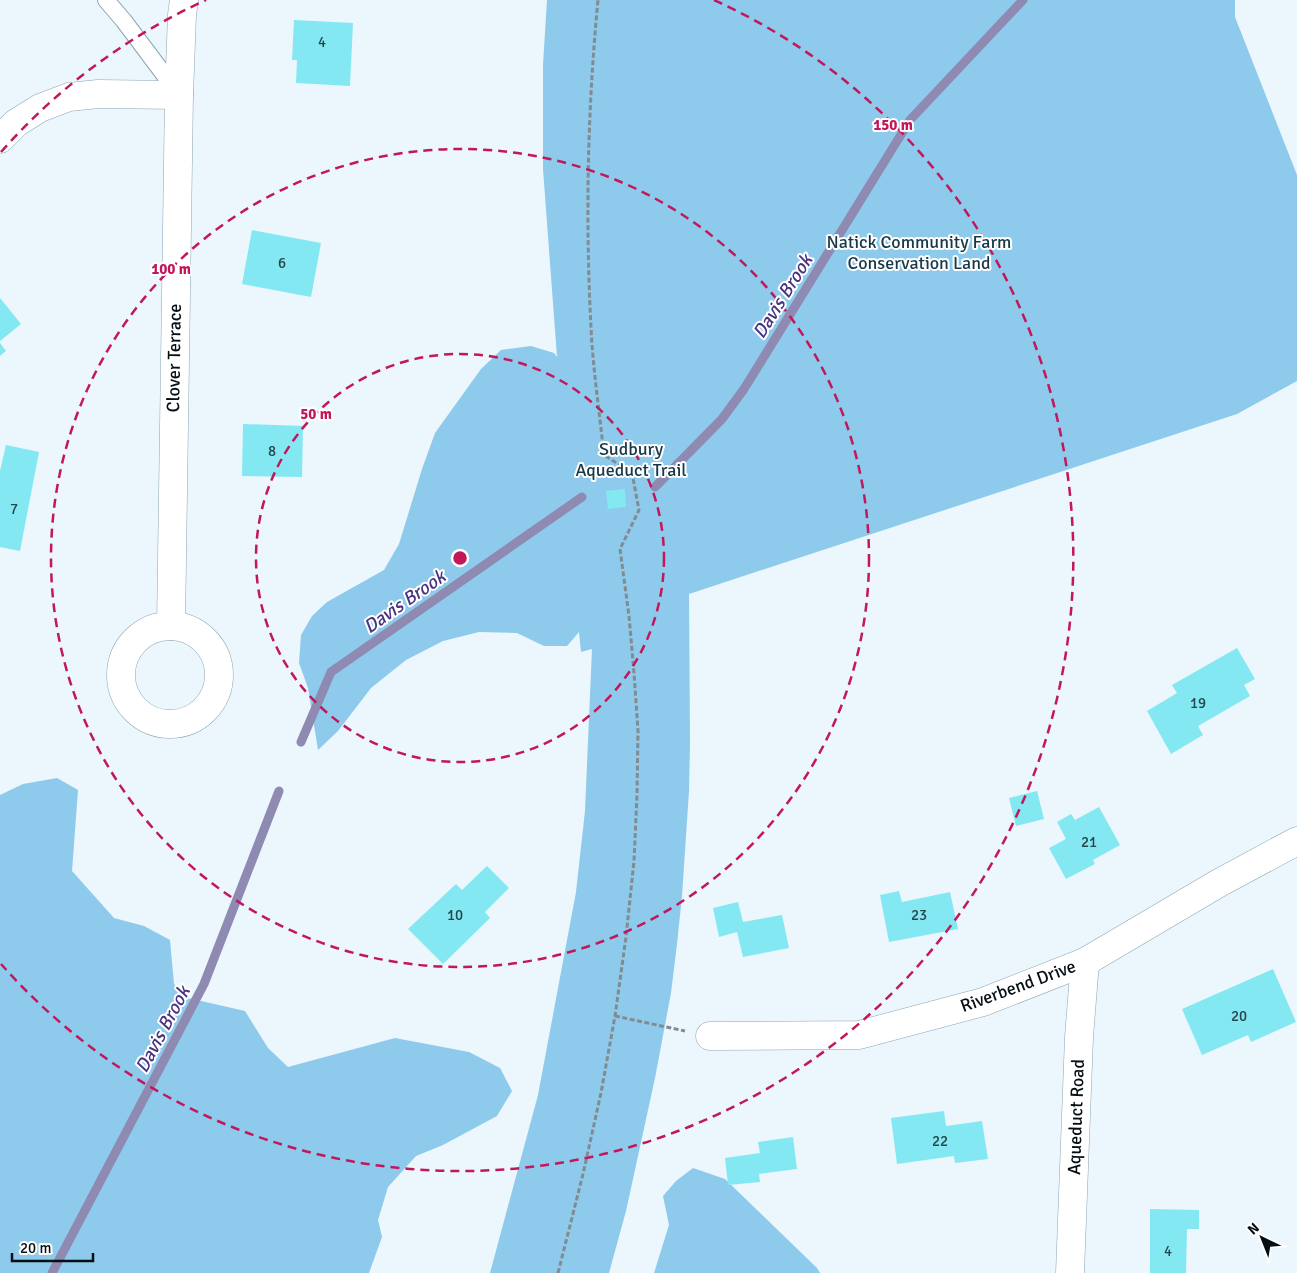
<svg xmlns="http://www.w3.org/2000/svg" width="1297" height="1273" font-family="Signika,sans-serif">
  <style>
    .green { fill: #8ecaeb }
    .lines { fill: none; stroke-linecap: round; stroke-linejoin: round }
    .stream { stroke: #8e8ab2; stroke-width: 9 }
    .building { fill: #84e8f2 }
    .service-casing { stroke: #8ba6b5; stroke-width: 18 }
    .minor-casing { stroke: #8ba6b5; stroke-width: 29 }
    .path { stroke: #818b91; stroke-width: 3; stroke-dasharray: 5 2.5; stroke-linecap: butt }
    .service { stroke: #fff; stroke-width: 16 }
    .minor { stroke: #fff; stroke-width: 28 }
    .ring { fill: none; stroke: #c2185b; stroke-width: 2.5; stroke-dasharray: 9 6 }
    .labels { text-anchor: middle; stroke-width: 4; stroke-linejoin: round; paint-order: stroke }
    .number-label { font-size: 15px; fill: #26454c }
    .park-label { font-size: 18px; fill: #163849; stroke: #fff }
    .street-label { font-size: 18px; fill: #060f14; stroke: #fff }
    .water-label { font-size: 19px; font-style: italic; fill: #483380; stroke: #fff }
    .centre { fill: #c2185b; stroke: #fff; stroke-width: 2.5 }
    .ring-label { font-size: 15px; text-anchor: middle; font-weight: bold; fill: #c2185b; stroke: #fff; stroke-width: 4; stroke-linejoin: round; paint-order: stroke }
  </style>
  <rect width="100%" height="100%" fill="#ebf6fd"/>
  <g class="green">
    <polygon points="547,0 1235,0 1235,17 1297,175 1297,381 1237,414 689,594 690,742 689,791 682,896 677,944 671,993 655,1078 626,1211 609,1273 490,1273 538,1095 576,892 585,811 592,649 581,652 579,632 567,646 544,646 517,633 479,632 443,641 406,660 371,688 338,731 318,750 308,688 299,663 301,635 312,616 327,602 384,570 399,544 422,469 435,433 481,369 501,350 531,346 554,353 557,357 543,169 543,65"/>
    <polygon points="57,778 78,790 72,871 114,918 144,926 170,940 174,984 188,998 245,1011 268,1048 288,1067 395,1038 469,1052 500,1068 512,1091 497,1116 443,1145 416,1156 388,1187 378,1220 382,1237 369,1273 0,1273 0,795 23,784"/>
    <polygon points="693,1168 725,1179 817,1268 820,1273 654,1273 669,1225 663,1196 676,1181"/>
  </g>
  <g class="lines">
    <g class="stream">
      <polyline points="655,487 722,419 744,389 910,120 1023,0"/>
      <polyline points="301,742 331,672 582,497"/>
      <polyline points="52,1273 204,984 279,791"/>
    </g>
  </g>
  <g class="building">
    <polygon points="294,20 353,23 350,86 296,83 297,60 292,60"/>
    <polygon points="252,230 321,243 311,297 242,284"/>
    <polygon points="0,298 21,324 0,341"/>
    <polygon points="0,343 6,351 0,356"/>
    <polygon points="243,424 303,426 302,477 242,476"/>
    <polygon points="6,445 39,452 20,551 0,547 0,471"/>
    <polygon points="625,489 626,507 608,509 606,491"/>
    <polygon points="1237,648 1255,679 1244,685 1250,696 1198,726 1203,735 1171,754 1147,711 1177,693 1172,685"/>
    <polygon points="1037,791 1044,819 1016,826 1009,798"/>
    <polygon points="1099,807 1120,845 1093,860 1095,864 1066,879 1049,848 1066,839 1057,822 1071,814 1075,820"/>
    <polygon points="487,866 509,888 485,912 490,918 443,964 408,929 456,884 462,890"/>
    <polygon points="899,891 902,902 950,892 958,929 889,942 880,895"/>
    <polygon points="738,902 743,922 782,915 789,948 743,957 737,932 719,937 713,908"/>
    <polygon points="1273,969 1296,1022 1251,1042 1248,1035 1202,1055 1182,1009"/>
    <polygon points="944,1111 946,1126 982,1121 988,1159 955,1163 954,1156 897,1164 891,1118"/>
    <polygon points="793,1137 797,1169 759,1174 760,1182 728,1185 725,1158 760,1153 758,1142"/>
    <polygon points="1150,1209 1199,1210 1199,1229 1187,1229 1186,1273 1150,1273"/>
  </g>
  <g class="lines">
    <g class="service-casing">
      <polyline id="service" points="106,0 124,21 178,93"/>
    </g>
    <g class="minor-casing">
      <g id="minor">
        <polyline points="0,139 16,123 40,108 69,97 98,94 179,95"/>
        <polyline points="171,626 179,95 182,15 184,0"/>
        <circle cx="170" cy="675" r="49"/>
        <polyline points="710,1036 859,1035 983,1002 1085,962 1219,883 1297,841"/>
        <polyline points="1070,1273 1079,1037 1085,962"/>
      </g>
    </g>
    <g class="path">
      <polyline points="615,1016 685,1031"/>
      <path d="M558,1273l25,-99 18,-81 14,-77 11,-79 8,-76 3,-66 1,-64 -4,-58 -5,-57 -9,-67 19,-39 -7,-37 -28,-18c-4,-37 -9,-73 -12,-110 -7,-115 -5,-231 6,-345"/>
    </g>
    <use href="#service" class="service"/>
    <use href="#minor" class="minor"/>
  </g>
  <g class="ring">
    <circle cx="460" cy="558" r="204"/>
    <circle cx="460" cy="558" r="409"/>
    <path d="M1 152A613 613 0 0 1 206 0M714 0A613 613 0 1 1 1 964"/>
  </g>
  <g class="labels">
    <g class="number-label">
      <text x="322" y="47">4</text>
      <text x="282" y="268">6</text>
      <text x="272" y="456">8</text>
      <text x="14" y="514">7</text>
      <text x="1198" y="708">19</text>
      <text x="1089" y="847">21</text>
      <text x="455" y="920">10</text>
      <text x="919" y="920">23</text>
      <text x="1239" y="1021">20</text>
      <text x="940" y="1146">22</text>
      <text x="1168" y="1256">4</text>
    </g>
    <g class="park-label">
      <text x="919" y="248">Natick Community Farm<tspan x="919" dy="21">Conservation Land</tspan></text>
      <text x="631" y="455">Sudbury<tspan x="631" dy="21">Aqueduct Trail</tspan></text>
    </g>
    <g class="street-label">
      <text transform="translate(174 358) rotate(-89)" y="6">Clover Terrace</text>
      <text transform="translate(1018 986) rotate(-20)" y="6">Riverbend Drive</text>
      <text transform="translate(1076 1117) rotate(-88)" y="6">Aqueduct Road</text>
    </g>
    <g class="water-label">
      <text transform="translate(782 296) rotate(-58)" y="7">Davis Brook</text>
      <text transform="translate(404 601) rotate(-35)" y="7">Davis Brook</text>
      <text transform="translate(162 1029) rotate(-62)" y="7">Davis Brook</text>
    </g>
  </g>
  <circle cx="460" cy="558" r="8" class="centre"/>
  <g class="ring-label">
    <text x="893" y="130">150 m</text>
    <text x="171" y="274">100 m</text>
    <text x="316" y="419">50 m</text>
  </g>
  <g transform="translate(1262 1238) rotate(317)" stroke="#ffffff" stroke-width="4" paint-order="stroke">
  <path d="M0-4L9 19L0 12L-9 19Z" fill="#060f14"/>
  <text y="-8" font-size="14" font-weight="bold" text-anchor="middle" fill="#060f14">N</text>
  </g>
  <path d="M12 1253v8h81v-8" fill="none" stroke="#060f14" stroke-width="2.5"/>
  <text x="20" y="1253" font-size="15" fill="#060f14" stroke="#ffffff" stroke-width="4" paint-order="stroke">20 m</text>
</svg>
